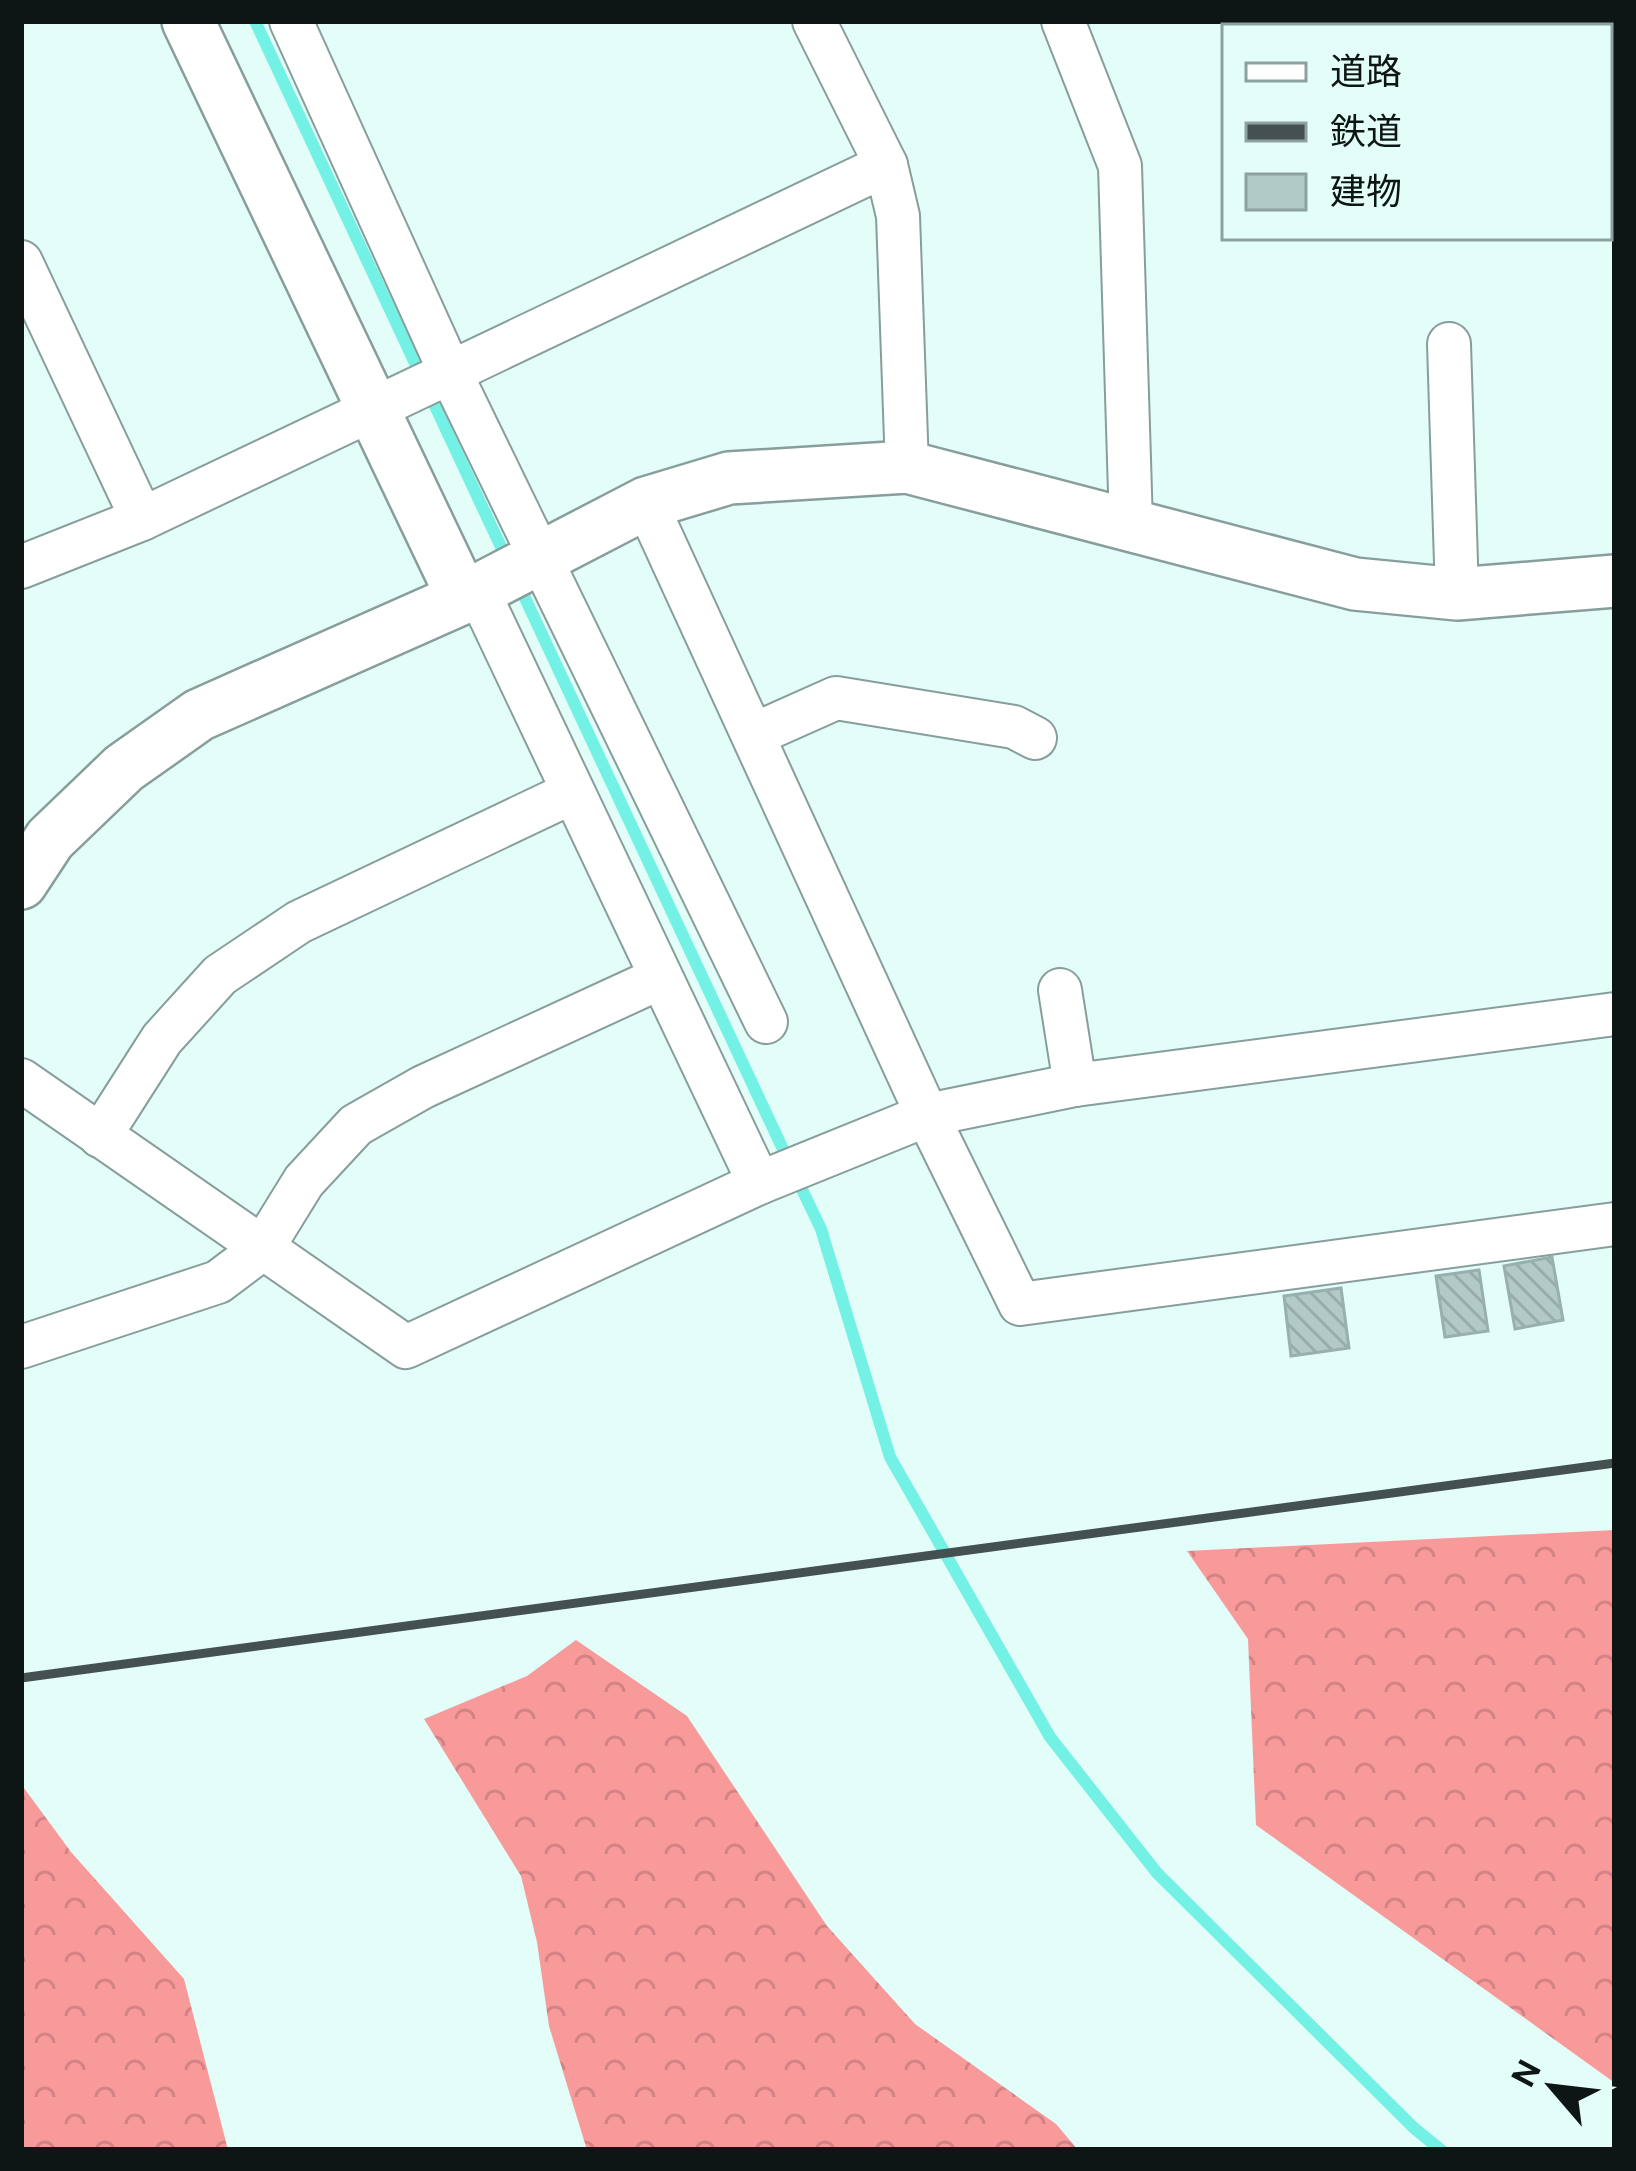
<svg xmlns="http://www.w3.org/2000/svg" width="1636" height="2171" font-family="'DM Sans','Noto Sans JP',sans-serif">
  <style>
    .forest { fill: url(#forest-crowns) }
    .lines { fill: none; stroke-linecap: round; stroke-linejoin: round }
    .stream { stroke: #72f1e4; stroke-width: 12 }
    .building { fill: url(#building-back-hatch); stroke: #98b0ad; stroke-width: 3 }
    .minor-casing { stroke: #879e9b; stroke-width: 46 }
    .tertiary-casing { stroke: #879e9b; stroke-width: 56 }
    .minor { stroke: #fff; stroke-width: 42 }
    .tertiary { stroke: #fff; stroke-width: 51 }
    .rail { stroke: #445150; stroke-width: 9 }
  </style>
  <defs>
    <pattern id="forest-crowns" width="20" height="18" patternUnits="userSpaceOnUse" patternTransform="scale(3)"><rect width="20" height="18" fill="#f8999a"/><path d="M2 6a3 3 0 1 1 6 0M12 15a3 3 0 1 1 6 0" fill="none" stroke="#d38384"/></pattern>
    <pattern id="building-back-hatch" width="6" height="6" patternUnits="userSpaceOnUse" patternTransform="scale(3)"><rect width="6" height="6" fill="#b2cac7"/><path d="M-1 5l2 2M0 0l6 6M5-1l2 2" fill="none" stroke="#98adaa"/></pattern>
  </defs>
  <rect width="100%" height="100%" fill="#e3fdf9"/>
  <g class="forest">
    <polygon points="1615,1530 1615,2083 1256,1825 1248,1639 1187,1551"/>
    <polygon points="576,1640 687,1716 827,1926 915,2024 1056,2124 1078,2150 587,2150 549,2026 537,1942 521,1876 424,1719 527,1676"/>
    <polygon points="21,1784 71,1852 184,1979 228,2150 21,2150"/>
  </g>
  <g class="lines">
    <g class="stream">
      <polyline points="255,21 508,562"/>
      <polyline points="517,581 788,1160"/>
      <polyline points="797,1179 821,1229 890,1457 1050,1737 1157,1873 1414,2128 1441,2150"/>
    </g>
  </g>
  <g class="building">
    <polygon points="1552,1257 1563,1320 1515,1329 1504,1266"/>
    <polygon points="1479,1270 1488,1331 1445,1337 1436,1276"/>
    <polygon points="1341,1288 1349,1348 1291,1356 1284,1296"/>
  </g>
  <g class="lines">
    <g class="minor-casing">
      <g id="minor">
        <polyline points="291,21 450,372 766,1022"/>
        <polyline points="814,21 886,165 898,216 907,467"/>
        <polyline points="1063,21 1120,166 1131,525"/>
        <polyline points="21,262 142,519"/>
        <polyline points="1449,344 1457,594"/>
        <polyline points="646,503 927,1115 1020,1304 1615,1224"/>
        <polyline points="21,567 142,519 886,165"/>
        <polyline points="478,591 759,1183"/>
        <polyline points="753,735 836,698 1014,727 1035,738"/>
        <polyline points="1060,990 1075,1085"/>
        <polyline points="21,1080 406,1347 759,1183 927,1115 1075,1085 1615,1014"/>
        <polyline points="100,1136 162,1039 220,975 299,922 573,792"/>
        <polyline points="21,1347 218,1282 262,1249 304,1181 356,1125 423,1087 660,978"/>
      </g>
    </g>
    <g class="tertiary-casing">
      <g id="tertiary">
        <polyline points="188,21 463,598"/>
        <polyline points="21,883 50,839 124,768 199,715 463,598 646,503 729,478 907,467 1355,584 1457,594 1615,581"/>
      </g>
    </g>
    <use href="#minor" class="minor"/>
    <use href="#tertiary" class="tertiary"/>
    <polyline class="rail" points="21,1678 1615,1463"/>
  </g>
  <rect width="1636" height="2171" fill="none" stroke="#0d1615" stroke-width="48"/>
  <rect x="1222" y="24" width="390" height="216" fill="#e3fdf9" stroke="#8da19e" stroke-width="3"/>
  <rect x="1246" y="63" width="60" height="18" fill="#ffffff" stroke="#8da19e" stroke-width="3"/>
  <text x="1330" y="84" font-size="36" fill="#0d1615">道路</text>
  <rect x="1246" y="123" width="60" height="18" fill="#445150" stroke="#8da19e" stroke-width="3"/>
  <text x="1330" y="144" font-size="36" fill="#0d1615">鉄道</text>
  <rect x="1246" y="174" width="60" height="36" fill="#b2cac7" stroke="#8da19e" stroke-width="3"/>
  <text x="1330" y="204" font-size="36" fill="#0d1615">建物</text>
  <g transform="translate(1552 2087) rotate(298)" stroke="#e3fdf9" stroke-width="9" paint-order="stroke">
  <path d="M0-9L21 45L0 30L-21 45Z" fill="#0d1615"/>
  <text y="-18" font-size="33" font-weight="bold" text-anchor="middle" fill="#0d1615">N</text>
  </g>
</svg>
